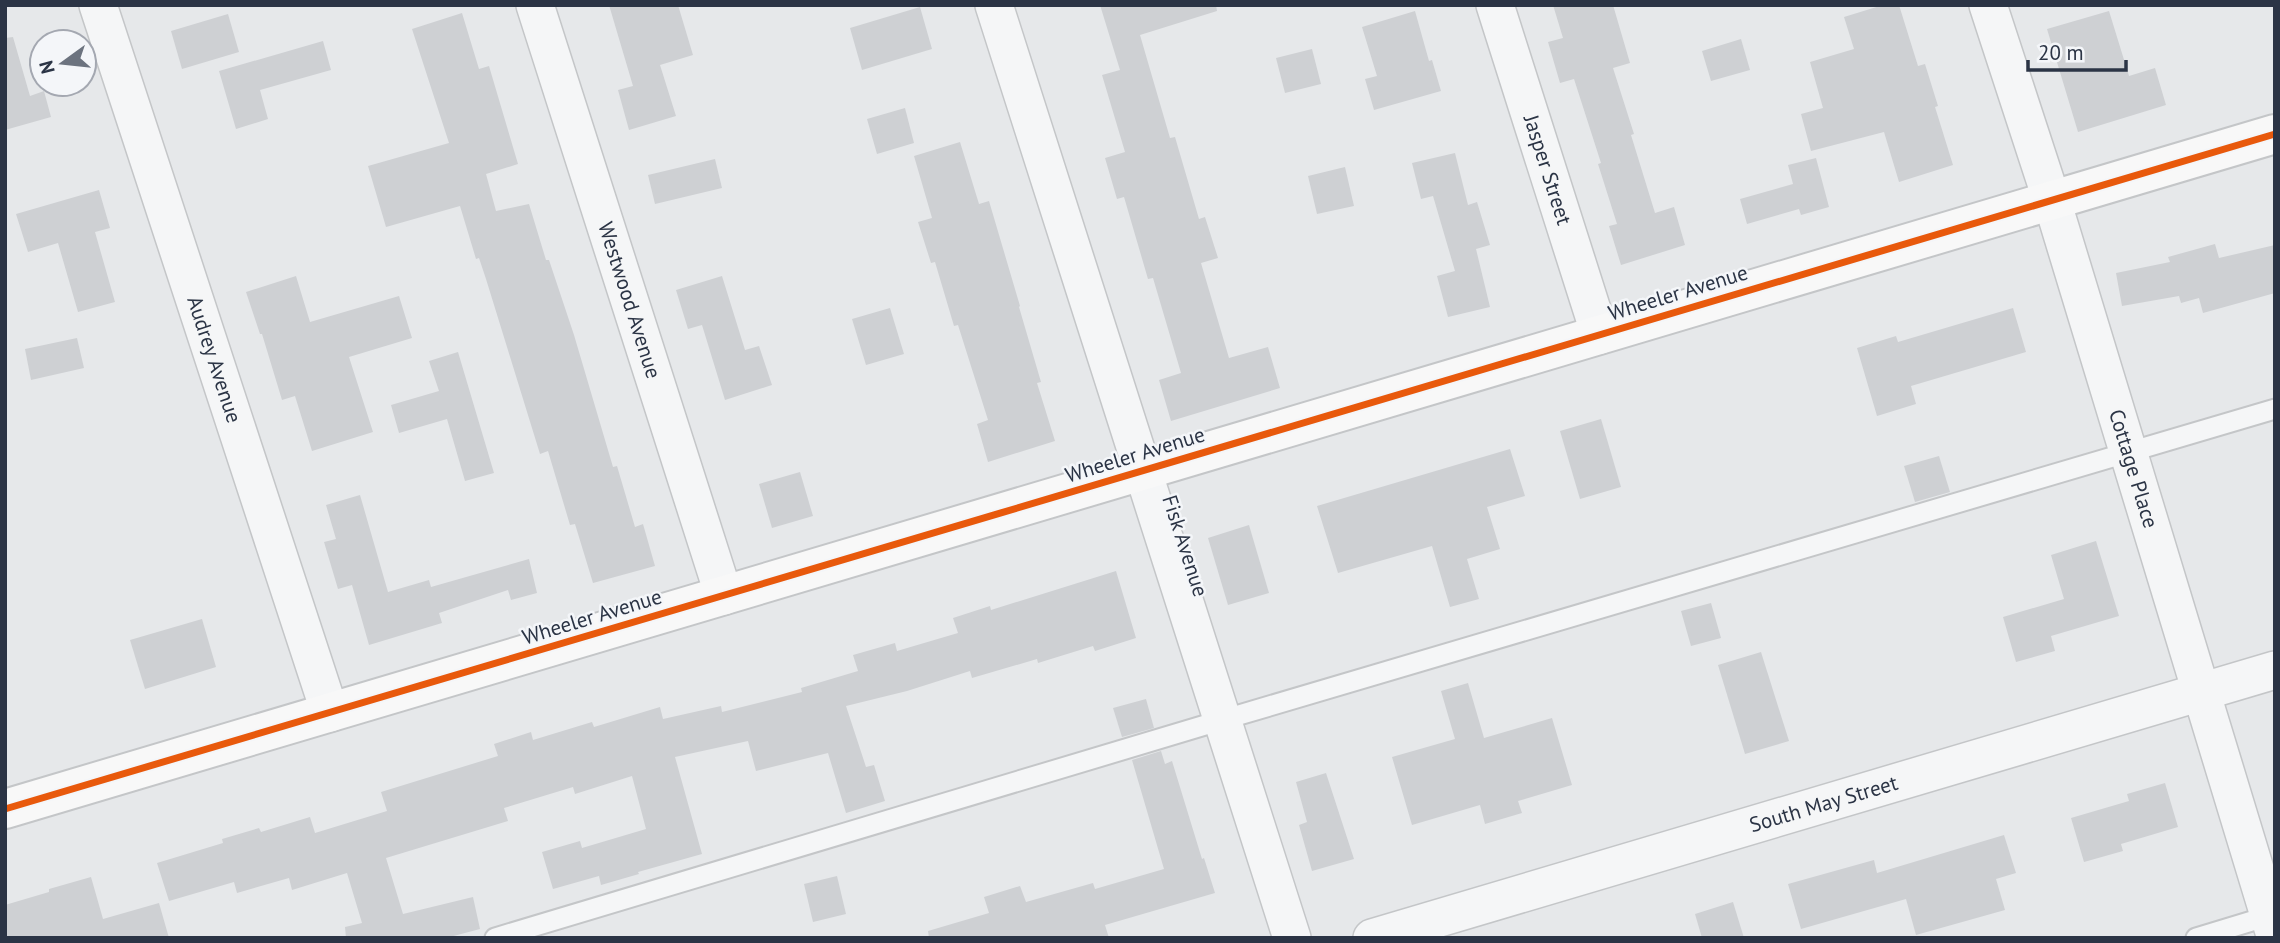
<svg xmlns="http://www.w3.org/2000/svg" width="2280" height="943" font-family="'PT Sans',sans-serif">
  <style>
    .building { fill: #ced0d3 }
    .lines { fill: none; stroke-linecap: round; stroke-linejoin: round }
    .lane-casing { stroke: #c4c6c8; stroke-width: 23 }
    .street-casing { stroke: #c4c6c8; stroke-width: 40 }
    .secondary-casing { stroke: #c4c6c8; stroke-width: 42 }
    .lane { stroke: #f5f6f7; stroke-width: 19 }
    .street { stroke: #f5f6f7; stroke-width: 37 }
    .secondary { stroke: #f8f8f8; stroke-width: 38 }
    .cycleway-casing { stroke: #f4f6f9; stroke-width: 11 }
    .cycleway { stroke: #e8590c; stroke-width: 7 }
    .labels { text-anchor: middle; stroke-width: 5; stroke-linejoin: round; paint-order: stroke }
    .street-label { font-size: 21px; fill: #2b3445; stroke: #f4f6f9 }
  </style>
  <rect width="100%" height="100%" fill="#e6e8ea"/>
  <g class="building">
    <polygon points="609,5 678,5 693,55 660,65 676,116 629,130 618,90 633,86"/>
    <polygon points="1100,5 1216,5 1217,11 1140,35 1170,138 1175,137 1199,219 1205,217 1218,258 1201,263 1229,358 1268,347 1280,388 1171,421 1159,380 1181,373 1153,278 1148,279 1124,197 1117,199 1105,158 1125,152 1102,75 1120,70"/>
    <polygon points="1553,5 1613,5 1630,63 1613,68 1634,134 1631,135 1655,213 1674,207 1685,245 1621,265 1609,226 1617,224 1598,164 1601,163 1574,79 1560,83 1548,42 1563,38"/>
    <polygon points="1883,5 1899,5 1918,66 1925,64 1938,106 1935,107 1953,165 1899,182 1884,132 1811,151 1801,114 1823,108 1810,62 1854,49 1844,17"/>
    <polygon points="920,7 932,49 862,70 850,28"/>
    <polygon points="1415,11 1429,61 1432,60 1441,91 1374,110 1365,79 1377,76 1362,27"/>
    <polygon points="2109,11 2129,76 2155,68 2166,105 2078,132 2047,29"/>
    <polygon points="462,13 479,69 489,66 518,164 486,174 496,211 529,204 546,260 549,260 574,335 613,467 617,466 635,527 643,524 655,566 593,583 575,524 570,525 548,451 540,454 486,279 479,258 476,259 460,206 386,227 368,166 449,143 412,29"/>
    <polygon points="228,14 239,52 182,69 171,31"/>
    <polygon points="13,37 30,96 44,91 51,117 5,130 5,38"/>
    <polygon points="1741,39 1750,70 1711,81 1702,51"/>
    <polygon points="323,41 331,70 260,90 268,119 236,129 219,71"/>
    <polygon points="1312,49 1321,84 1285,93 1276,58"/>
    <polygon points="905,108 914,143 877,154 867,119"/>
    <polygon points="960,142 979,204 989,201 1020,306 1019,307 1041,382 1037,383 1055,441 988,462 977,424 988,420 958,325 954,326 935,262 931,263 918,222 932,218 914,156"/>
    <polygon points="1455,153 1468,205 1477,202 1490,245 1476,249 1490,307 1448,317 1437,276 1455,271 1433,196 1421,199 1412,163"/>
    <polygon points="1816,158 1829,207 1801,215 1799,209 1747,224 1740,199 1793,184 1788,165"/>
    <polygon points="715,159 722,188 655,204 648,175"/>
    <polygon points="1345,167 1354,206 1317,214 1308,176"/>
    <polygon points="99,190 110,228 95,232 115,302 78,312 58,243 28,252 16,214"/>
    <polygon points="2215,244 2219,258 2275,245 2275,293 2203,313 2199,298 2181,303 2179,296 2122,306 2116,273 2170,262 2168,257"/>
    <polygon points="296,276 310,322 399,296 412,338 349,357 373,432 312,451 295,396 282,400 262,334 260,334 246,292"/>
    <polygon points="722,276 745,350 759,346 772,385 725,400 702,325 688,329 676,290"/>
    <polygon points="890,308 904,354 866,365 852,319"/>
    <polygon points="2013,308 2026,352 1911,386 1916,404 1877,416 1857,348 1896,336 1898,342"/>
    <polygon points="77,338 84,368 31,380 25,349"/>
    <polygon points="458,352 494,473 465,481 447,419 399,433 391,405 439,391 429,361"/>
    <polygon points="1601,419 1621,487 1580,499 1560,431"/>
    <polygon points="1510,449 1525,496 1487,507 1500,549 1467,559 1479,599 1450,607 1432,546 1338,573 1317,506"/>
    <polygon points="1939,456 1950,492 1915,502 1904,466"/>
    <polygon points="800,472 813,516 772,528 759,484"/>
    <polygon points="360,495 388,592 429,580 431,587 529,559 537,593 511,600 508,590 439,613 442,623 369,645 352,585 338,589 324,542 336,539 326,505"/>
    <polygon points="1249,525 1269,593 1228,605 1208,538"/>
    <polygon points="2096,541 2119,616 2051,636 2055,651 2016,662 2003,617 2064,599 2051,555"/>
    <polygon points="1116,571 1136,638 1095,651 1093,646 1038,663 1037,659 972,678 970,671 907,691 846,706 866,767 874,765 885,801 846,813 828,753 756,771 748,741 675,757 702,854 638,872 639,874 601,885 599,876 553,889 542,852 580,841 582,848 646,829 632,776 575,794 573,787 504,808 508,821 386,858 403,914 473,897 480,929 446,938 346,938 345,927 362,923 347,873 292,890 289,878 237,893 234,882 169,901 157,863 223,843 222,839 259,828 261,832 310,817 315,833 387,811 381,792 498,756 494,744 531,732 533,740 592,722 594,727 660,707 663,719 721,706 722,712 802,692 801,688 858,671 853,655 895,643 897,651 958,633 953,618 990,606 991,610"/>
    <polygon points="1711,603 1721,638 1691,646 1681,611"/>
    <polygon points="202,619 216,667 145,689 130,640"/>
    <polygon points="1761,652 1789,741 1745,754 1718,665"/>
    <polygon points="1468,683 1484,738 1552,718 1572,785 1518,801 1522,813 1485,824 1480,805 1412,825 1392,757 1455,739 1441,691"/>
    <polygon points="1146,699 1154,728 1122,737 1113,708"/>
    <polygon points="1161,751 1165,764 1172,761 1202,859 1204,858 1215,893 1105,925 1109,938 929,938 928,931 989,913 984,897 1020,886 1026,902 1093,883 1095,889 1164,869 1132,760"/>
    <polygon points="1326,773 1354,859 1312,871 1299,825 1307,822 1296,782"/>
    <polygon points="2165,783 2178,827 2121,844 2123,851 2084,862 2071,818 2129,801 2127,794"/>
    <polygon points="2004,835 2016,873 1996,879 2005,910 1916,935 1906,899 1801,929 1788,884 1874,860 1877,873"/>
    <polygon points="837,876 846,914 813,922 804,884"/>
    <polygon points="91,877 103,919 159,903 169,938 5,938 5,905 49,892 49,889"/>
    <polygon points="1733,902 1744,938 1702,938 1695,914"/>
  </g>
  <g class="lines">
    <g class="lane-casing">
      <g id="lane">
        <polyline points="495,938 1222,720 2275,409"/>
        <polyline points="2196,938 2275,914"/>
      </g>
    </g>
    <g class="street-casing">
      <g id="street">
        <path id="s1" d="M98,5l232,708"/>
        <path id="s2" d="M535,5l189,591"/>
        <polyline points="994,5 1292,938"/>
        <path id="s3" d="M1495,5l105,330"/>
        <path id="s4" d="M1988,5l64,196 223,734"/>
        <path id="s5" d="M1372,938l903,-268"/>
      </g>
    </g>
    <g class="secondary-casing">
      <polyline id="secondary" points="5,809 2275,134"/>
    </g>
    <use href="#lane" class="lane"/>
    <use href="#street" class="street"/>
    <use href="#secondary" class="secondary"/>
    <g class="cycleway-casing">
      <polyline id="cycleway" points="5,809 2275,134"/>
    </g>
    <use href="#cycleway" class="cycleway"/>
  </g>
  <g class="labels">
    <g class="street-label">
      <text dy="7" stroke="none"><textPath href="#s3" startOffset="173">Jasper Street</textPath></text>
      <text transform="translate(1678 293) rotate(-17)" y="7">Wheeler Avenue</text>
      <text dy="7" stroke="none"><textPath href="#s2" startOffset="310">Westwood Avenue</textPath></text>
      <text dy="7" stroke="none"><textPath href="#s1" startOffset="373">Audrey Avenue</textPath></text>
      <text transform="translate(1135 455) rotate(-17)" y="7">Wheeler Avenue</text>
      <text dy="7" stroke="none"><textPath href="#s4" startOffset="486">Cottage Place</textPath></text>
      <text transform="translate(1185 546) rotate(72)" y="7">Fisk Avenue</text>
      <text transform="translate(592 617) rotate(-17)" y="7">Wheeler Avenue</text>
      <text dy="7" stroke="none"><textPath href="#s5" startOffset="471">South May Street</textPath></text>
    </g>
  </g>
  <rect width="2280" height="943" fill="none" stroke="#2b3445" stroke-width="14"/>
  <g transform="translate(63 63) rotate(255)"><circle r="33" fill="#f4f6f9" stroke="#a4a8b1" stroke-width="2"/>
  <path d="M0-5L12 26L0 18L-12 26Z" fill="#6c737f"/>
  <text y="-10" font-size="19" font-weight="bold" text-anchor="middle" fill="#2b3445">N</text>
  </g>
  <path d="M2028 60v10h98v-10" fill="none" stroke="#2b3445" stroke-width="3.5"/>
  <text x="2038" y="60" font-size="21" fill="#2b3445" stroke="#f4f6f9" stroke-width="5" paint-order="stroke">20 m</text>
</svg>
